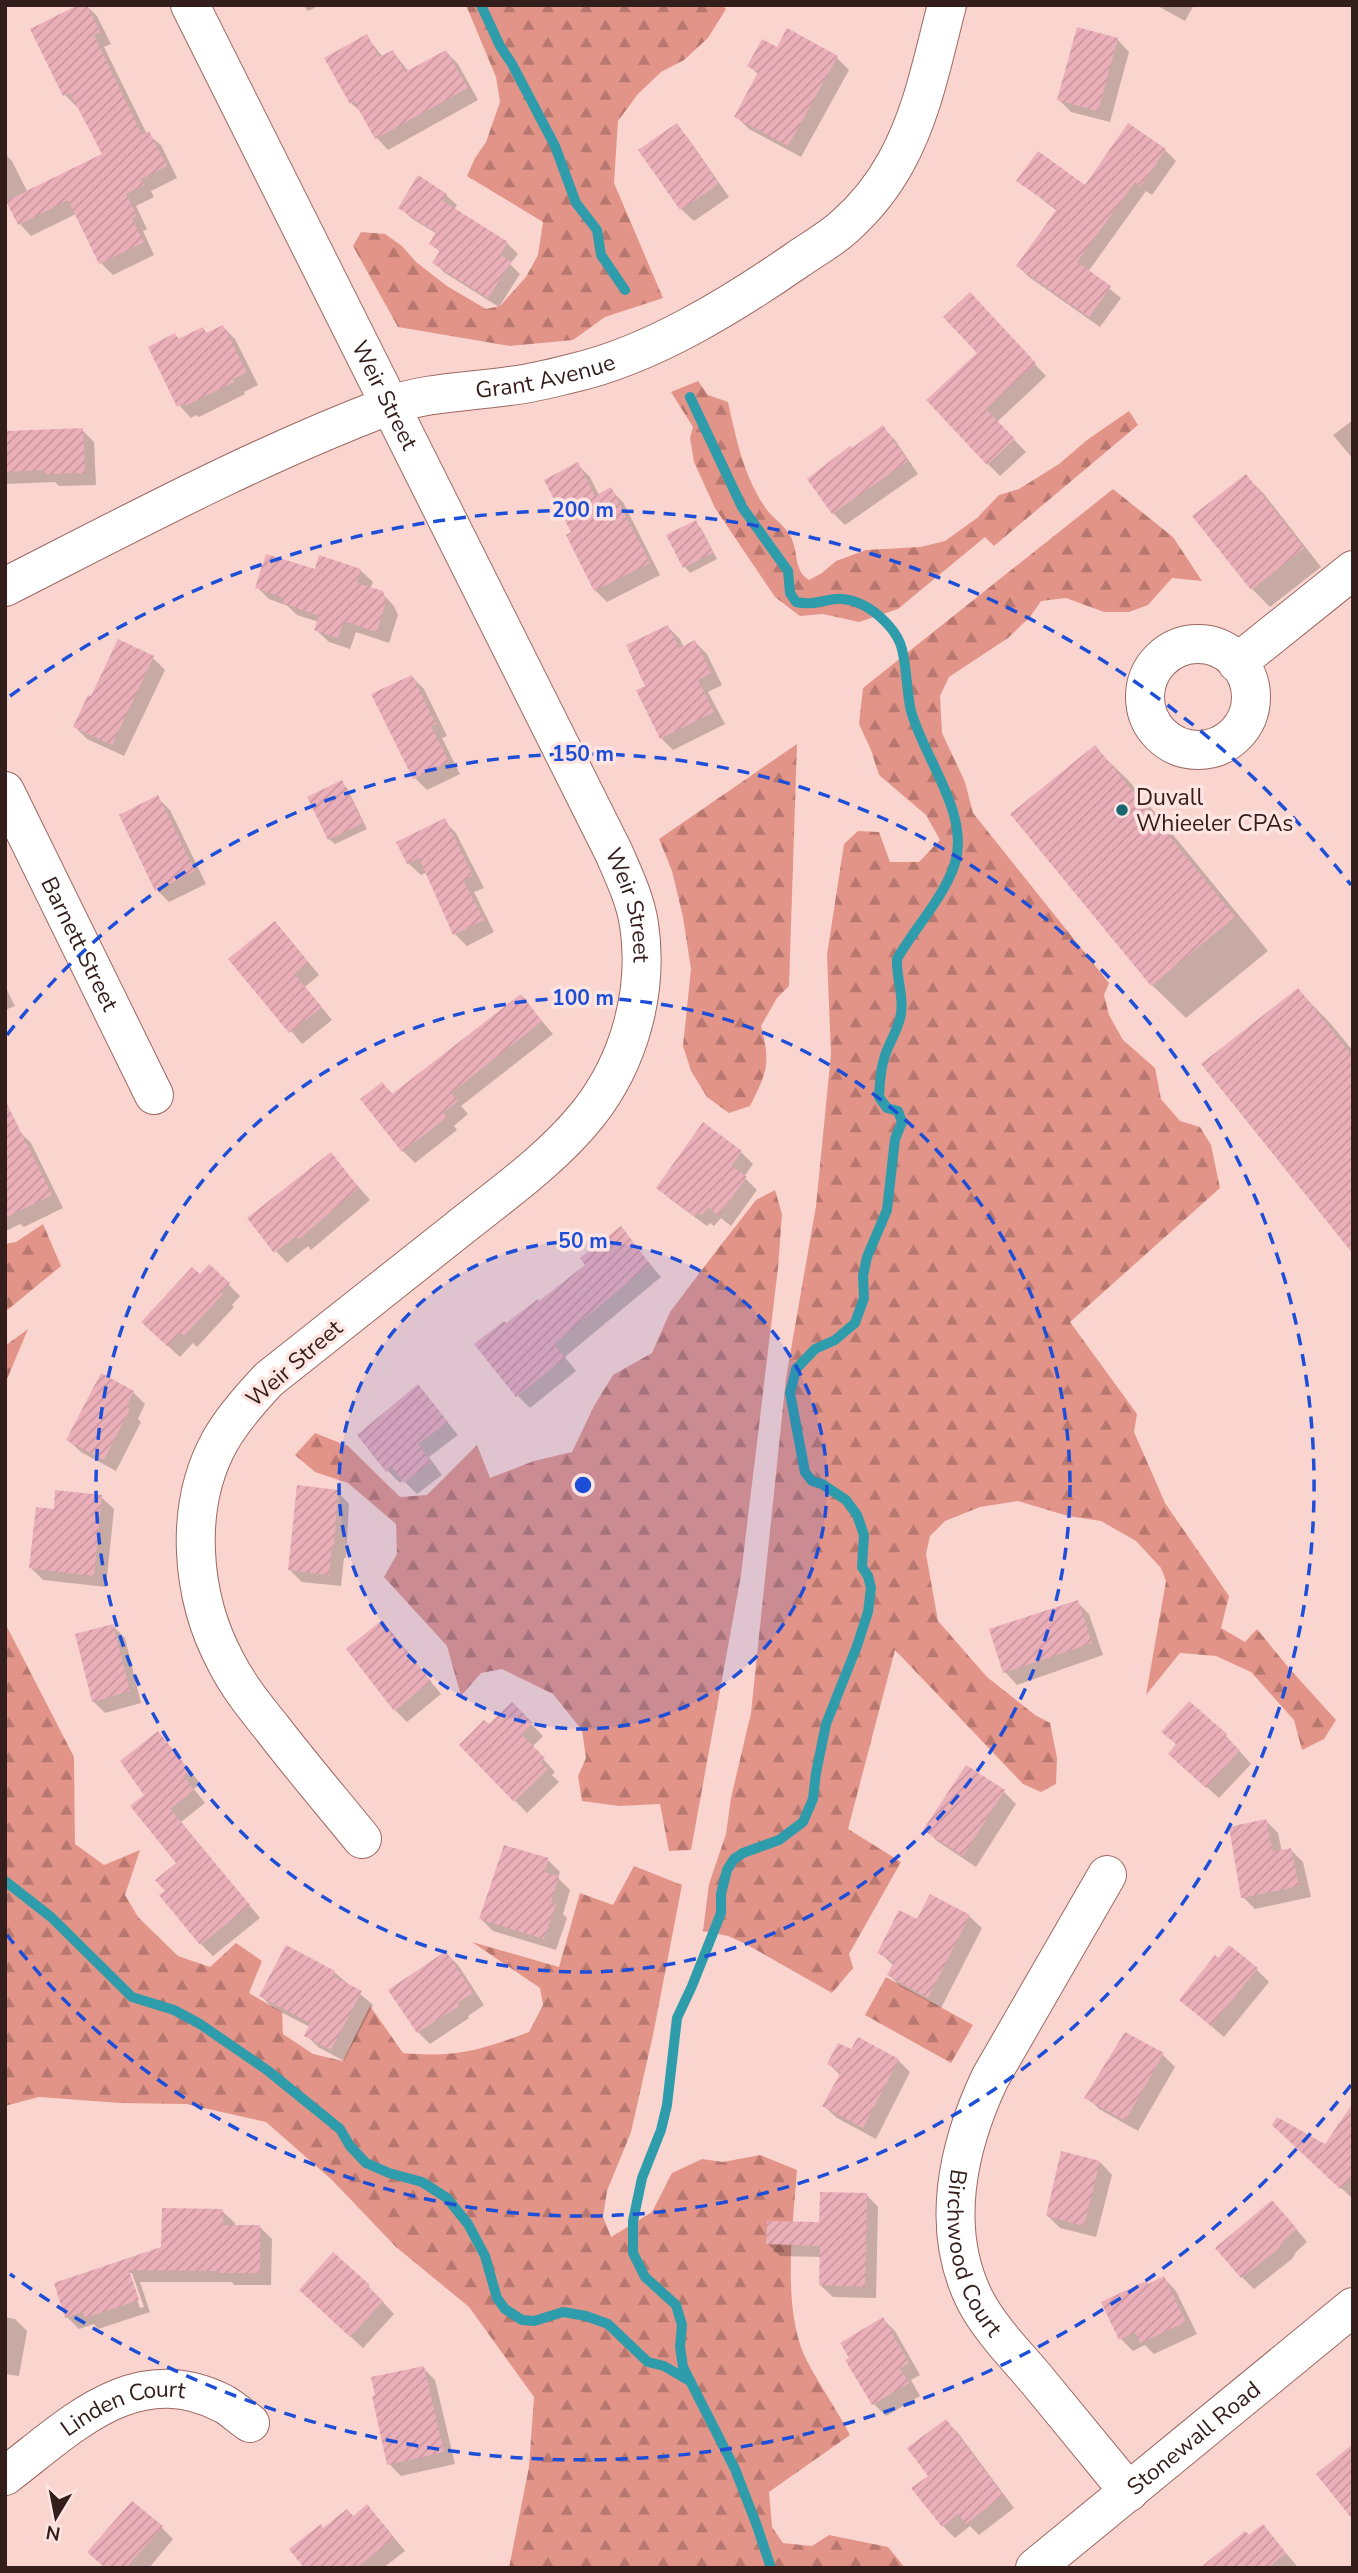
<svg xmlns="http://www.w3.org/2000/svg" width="1358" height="2573" font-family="'Nunito Sans',sans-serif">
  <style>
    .forest { fill: url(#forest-firs) }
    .shadow { fill: #0003; fill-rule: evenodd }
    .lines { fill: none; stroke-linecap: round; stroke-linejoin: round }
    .stream { stroke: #2e9caa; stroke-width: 10 }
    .building { fill: url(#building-hatch) }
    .street-casing { stroke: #9d6861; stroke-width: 40 }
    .secondary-casing { stroke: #9d6861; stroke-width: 40 }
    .street { stroke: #fff; stroke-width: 38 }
    .secondary { stroke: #fff; stroke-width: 38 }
    .ring { fill: none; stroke: #1d4ed8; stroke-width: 3.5; stroke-dasharray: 12 9 }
    .poi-dot { fill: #1a656f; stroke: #fee5e1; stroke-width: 2.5 }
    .labels { text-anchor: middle; stroke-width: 7; stroke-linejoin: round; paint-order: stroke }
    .street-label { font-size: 23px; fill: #341e1b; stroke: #fee5e1 }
    .poi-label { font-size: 23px; fill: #341e1b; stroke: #fee5e1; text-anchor: start }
    .centre { fill: #1d4ed8; stroke: #fee5e1; stroke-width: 3.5 }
    .ring-label { font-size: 21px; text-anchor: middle; font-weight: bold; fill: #1d4ed8; stroke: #fee5e1; stroke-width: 7; stroke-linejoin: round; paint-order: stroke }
  </style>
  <defs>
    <pattern id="forest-firs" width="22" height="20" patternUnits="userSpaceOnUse" patternTransform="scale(1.75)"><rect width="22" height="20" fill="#e39489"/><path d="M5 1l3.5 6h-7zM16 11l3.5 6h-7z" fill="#b9786f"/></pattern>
    <pattern id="building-hatch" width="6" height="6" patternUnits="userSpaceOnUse" patternTransform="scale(1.75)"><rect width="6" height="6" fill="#ebafb9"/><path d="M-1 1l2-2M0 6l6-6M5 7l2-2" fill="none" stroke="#ca969e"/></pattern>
  </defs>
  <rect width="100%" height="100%" fill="#fad5cf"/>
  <g class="forest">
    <polygon points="466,5 722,5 726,9 708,38 684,60 661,72 638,94 618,121 614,183 663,298 605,317 573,340 510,346 398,327 353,246 361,232 385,234 402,246 416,262 447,286 486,309 500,306 526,277 538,255 543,222 467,176 475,158 486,142 500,102 496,77"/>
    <path d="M698,381l10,14 20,7c8,36 15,71 35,102 7,13 21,20 28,33 8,17 2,32 18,43l13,-7 14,-12 30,-11 54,-3 25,-6 32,-23 22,-23 20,-6 40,-25 28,-24 42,-29 9,14 -144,121 -9,-9 -87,72 -39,13 -36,-8 -23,2 -25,-19 -60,-89 -21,-46 -4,-24 3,-11 -22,-35z"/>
    <polygon points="1113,489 1173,537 1202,581 1172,578 1148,605 1129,612 1104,612 1066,598 1041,601 1030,617 1008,638 949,677 940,696 942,733 965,782 973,813 1109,983 1104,995 1109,1015 1123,1040 1155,1068 1161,1099 1180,1121 1200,1127 1211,1145 1220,1188 1070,1322 1137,1414 1134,1432 1165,1503 1229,1596 1221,1628 1245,1642 1257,1629 1288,1667 1336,1720 1324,1739 1302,1750 1294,1720 1251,1672 1216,1656 1180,1653 1146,1695 1166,1581 1161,1568 1136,1541 1101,1521 1068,1516 1018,1501 980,1507 945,1521 930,1536 926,1554 938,1621 987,1677 1035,1715 1050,1723 1057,1758 1056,1784 1041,1792 1023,1784 895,1650 848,1829 901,1862 849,1954 853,1968 832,1993 744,1943 728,1936 703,1931 709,1884 726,1834 731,1798 751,1713 786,1378 816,1206 831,1054 827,955 844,844 858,831 879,832 890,862 919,862 940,840 926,815 879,775 871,750 859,724 863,688"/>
    <path d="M797,744l-8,242 -12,12 -16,28c10,38 6,46 -11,80l-21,7 -22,-16 -16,-26 -8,-25 8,-77 -8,-52 -11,-46 -13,-32z"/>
    <polygon points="775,1190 782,1214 778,1268 741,1575 691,1850 669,1851 660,1804 619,1806 582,1801 578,1776 586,1758 582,1730 553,1694 502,1669 481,1673 461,1696 447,1646 384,1577 397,1554 396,1524 348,1483 315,1472 295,1455 315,1433 348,1446 400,1497 427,1495 477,1445 490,1478 534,1461 572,1452 594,1406 613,1375 652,1353 670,1312 717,1250 756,1200"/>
    <polygon points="43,1224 61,1266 5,1312 5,1244 16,1242"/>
    <polygon points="28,1329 5,1384 5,1346"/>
    <path d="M5,1623l69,134 1,87 29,21 36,-15 -15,45 13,22 40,39 32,11 26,-24 26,18 -13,32 33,19 1,22 30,20 30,7 27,-55 33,47c52,5 79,-3 126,-21l14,-27 -3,-17 -68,-46 87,25 21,-74 33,12 21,-39 48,19 -29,150 -22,97 -24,59 -4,26 8,20 41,-25 20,-39 30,-14 21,3 37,-7 37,15c-4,56 -16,140 10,191 13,25 30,49 43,74l-81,57 3,35 11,16 29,3 17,-11 59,12 17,21h-396l20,-101 5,-70 -65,-90 -73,-60 -64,-67 -66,-58 -80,-18 -66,-1 -81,-6 -34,9z"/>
    <polygon points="886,1977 973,2025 951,2063 865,2015"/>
  </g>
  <g class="shadow">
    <polygon points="86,5 97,16 111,44 104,47 147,134 161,145 177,178 151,191 154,197 136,206 147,229 143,231 154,255 113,275 101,263 76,214 31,236 20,224 8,201 5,202 6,155 12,161 28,193 104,155 79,106 77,107 65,95"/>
    <polygon points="303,5 320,5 308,11"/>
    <polygon points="1156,5 1194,5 1185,21"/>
    <polygon points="366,36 383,57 393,52 409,72 446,52 458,64 478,100 388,150 377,138 363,114 351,103"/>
    <polygon points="1117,39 1129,52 1110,122 1071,112 1059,100"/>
    <polygon points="777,50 837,58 849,70 801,157 749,129 737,117 759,75 749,66"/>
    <polygon points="676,125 688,138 729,197 694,221 681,209"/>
    <polygon points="1165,150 1176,161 1152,195 1146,191 1088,272 1121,298 1100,327 1029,277 1018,266 1057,211 1019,181 1086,188"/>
    <polygon points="446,195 457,205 454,210 507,243 518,254 510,264 520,274 499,307 445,273 434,263 441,253 431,243 437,234 411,218 400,207"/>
    <polygon points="982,307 1046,376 997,422 1026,452 1000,476 988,464 979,353"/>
    <polygon points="223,327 235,339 258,385 244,392 245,394 199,417 196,415 191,418 179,405 175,335 180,340 203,329 207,334"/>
    <polygon points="1353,420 1353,459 1333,435"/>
    <polygon points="883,428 895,440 918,474 845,525 833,513 852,449"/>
    <polygon points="82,430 94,442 96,485 59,486 55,482 5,484 5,432"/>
    <polygon points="578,465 590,477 599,495 611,490 623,502 660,575 607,602 595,590 574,533"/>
    <polygon points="1246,476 1264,494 1321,567 1270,607 1252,589"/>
    <polygon points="695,523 701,528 717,559 690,573 685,567 669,536"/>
    <polygon points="360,570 373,582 370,589 382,593 394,606 398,615 389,643 356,632 350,649 329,642 316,630 319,622 297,615 288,606 269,599 257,587 316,571"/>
    <polygon points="668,627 680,639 684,648 695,642 707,654 722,685 708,692 725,724 673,750 661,738 647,686"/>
    <polygon points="153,658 165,670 124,756 87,739 75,727 92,699"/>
    <polygon points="412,677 424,689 447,736 442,738 460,774 427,790 415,778"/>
    <polygon points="1095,748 1129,781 1268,951 1186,1018 1152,985"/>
    <polygon points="341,782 347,788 367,829 335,844 329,839"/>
    <polygon points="158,798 170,810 206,884 169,902 157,890"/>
    <polygon points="444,821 456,833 484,888 474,892 494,932 467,946 455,934 427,872 421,875 408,863"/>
    <polygon points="287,936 319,975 305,987 332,1020 302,1044 231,960"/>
    <polygon points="5,986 15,1006 5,1010"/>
    <polygon points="1298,990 1331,1024 1353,1051 1353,1250"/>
    <polygon points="521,997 553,1034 461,1106 468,1114 454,1126 457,1130 415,1163 403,1151 382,1084 394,1095"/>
    <polygon points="19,1131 31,1143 63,1208 24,1227 20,1224 6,1231 5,1138"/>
    <polygon points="741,1152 753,1164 744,1177 757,1190 731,1226 721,1218 714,1226 710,1223 707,1226 670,1199 658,1187"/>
    <polygon points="331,1155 370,1200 311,1250 308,1246 287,1263 276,1251"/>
    <polygon points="620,1228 661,1277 565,1357 576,1371 530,1408 518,1396 539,1303 588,1265"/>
    <polygon points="201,1277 228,1284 240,1296 232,1305 234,1307 197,1347 193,1343 180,1357 155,1334"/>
    <polygon points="418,1386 458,1435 429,1457 442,1475 417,1494 403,1480 400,1483 388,1471"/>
    <polygon points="133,1392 145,1404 138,1419 141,1422 116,1471 81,1452 68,1440"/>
    <polygon points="337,1491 349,1504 346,1558 344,1558 341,1586 302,1582 290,1570"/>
    <polygon points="101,1497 114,1509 106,1587 43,1580 30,1567 55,1511"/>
    <polygon points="1077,1602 1089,1614 1103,1655 1017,1685 1005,1672 991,1630"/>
    <polygon points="113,1626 125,1638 141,1703 105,1713 93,1701"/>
    <polygon points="393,1635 441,1694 407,1722 395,1710"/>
    <polygon points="1189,1703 1226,1736 1251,1764 1219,1798 1182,1765 1177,1745"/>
    <polygon points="512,1705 543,1736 532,1747 555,1772 552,1775 559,1782 527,1813 461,1745 489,1727"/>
    <polygon points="158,1733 201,1784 194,1789 205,1803 181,1822 260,1918 213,1956 201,1944 167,1892 178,1864"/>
    <polygon points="1004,1792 1016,1804 976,1867 937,1841 925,1829"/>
    <polygon points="1266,1821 1278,1833 1282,1852 1291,1850 1303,1862 1311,1897 1255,1909 1243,1897"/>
    <polygon points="548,1860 560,1872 558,1878 570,1890 563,1914 567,1918 556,1950 493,1931 481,1919"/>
    <polygon points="931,1896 969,1916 982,1928 941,2008 901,1987 889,1975 894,1966 879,1952 918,1921"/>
    <polygon points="446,1953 458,1965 484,2005 468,2016 469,2018 430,2044 418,2032"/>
    <polygon points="1219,1960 1257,1970 1269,1982 1224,2037 1181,2000"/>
    <polygon points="334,1972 373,2005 344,2061 318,2047 306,2035 310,2027 273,2008 261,1996"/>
    <polygon points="852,2052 898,2060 910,2072 876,2139 837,2118 824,2106 841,2076 829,2064"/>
    <polygon points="1163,2055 1175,2067 1138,2131 1099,2109 1087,2097"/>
    <polygon points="1353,2109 1353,2199 1286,2137 1326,2146 1339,2127 1337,2125"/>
    <polygon points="1100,2162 1112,2175 1096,2237 1060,2228 1048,2216"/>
    <polygon points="866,2194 878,2207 876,2298 833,2297 820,2285 821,2257 780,2256 768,2244 821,2224"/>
    <path d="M222,2211l13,12v4h25l12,12 -1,46h-37l-2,-3h-92l10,30 -52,17 -4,-5 -15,5 -12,-12 -11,-33 107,-36zM128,2273h4l12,34 -4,1z"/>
    <polygon points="1284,2214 1307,2242 1296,2252 1292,2259 1254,2289 1242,2277"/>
    <polygon points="1164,2278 1176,2291 1197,2334 1154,2354 1145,2345 1133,2351 1121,2339"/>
    <polygon points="368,2286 394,2314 363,2348 313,2302"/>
    <polygon points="5,2317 15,2319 27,2331 19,2376 5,2374"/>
    <polygon points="883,2319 895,2331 920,2375 911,2380 920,2396 886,2416 874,2404"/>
    <polygon points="423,2368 435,2380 455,2464 401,2476 389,2464"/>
    <polygon points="946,2421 958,2433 1014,2508 979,2535 970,2526 955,2538 943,2526 931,2476"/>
    <polygon points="353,2517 379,2519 405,2551 383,2568 306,2568 323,2530"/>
    <polygon points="161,2527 173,2539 149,2568 105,2568"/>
    <polygon points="1249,2537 1274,2539 1297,2566 1203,2568"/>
  </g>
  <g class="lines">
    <g class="stream">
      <polyline points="481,5 500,46 512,64 555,146 576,203 597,230 601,255 625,290"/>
      <path d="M690,397l52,110 46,64 2,22 6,9c27,6 37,-12 67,3 14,7 31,23 37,38 7,17 6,48 11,68 13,47 59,103 44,152 -10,33 -41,66 -58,96 -1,19 7,36 4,54 -2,17 -13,30 -17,46 -4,12 -4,25 -5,38l8,11 11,3 4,11 -7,17 -8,71 -20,47 -4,19 1,22 -9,25 -20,17 -20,9 -19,20 -6,24 15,79 7,9 10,3 24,16 11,15 7,20 -2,32 6,9 3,12 -3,24 -11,34 -31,78 -10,49 -3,26 -10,23 -24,18 -36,13 -9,6 -7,11 -6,24v19l-29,73 -15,32 -10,87 -6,25 -19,48 -9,43v32l12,24 31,28 6,20 -2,22 3,20 52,102 22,57 14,42"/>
      <polyline points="5,1881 51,1917 132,1997 174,2010 200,2024 267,2070 340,2129 350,2146 366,2163 389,2173 422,2182 447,2198 468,2224 485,2256 497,2298 505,2309 522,2320 534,2321 563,2312 586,2316 608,2324 648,2362 664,2366 688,2380"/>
    </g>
  </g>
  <g class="building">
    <polygon points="78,5 87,5 100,32 94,35 142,135 149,131 167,166 141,179 144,185 126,194 137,216 132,219 144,242 99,264 68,200 18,225 6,201 102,154 70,93 63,96 30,29"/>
    <polygon points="1077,27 1118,38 1098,111 1057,100"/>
    <polygon points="787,28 838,56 788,146 734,117 758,72 747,66 762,39 777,47"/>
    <polygon points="367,34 379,57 393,50 405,72 446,50 468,88 375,139 354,101 350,104 324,58"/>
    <polygon points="677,123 719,184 680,210 638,150"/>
    <polygon points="1128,123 1166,149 1141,186 1135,182 1077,262 1111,286 1089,317 1016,266 1057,209 1016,181 1038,151 1085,185"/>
    <polygon points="418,175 447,194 443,201 508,242 500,255 511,262 488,298 432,263 440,251 429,244 436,232 398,208"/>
    <polygon points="970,292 1036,363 986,409 1015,439 987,465 926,400 977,353 943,317"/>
    <polygon points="223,325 247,373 233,379 234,382 185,406 184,403 177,407 148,347 175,333 178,339 203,327 206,333"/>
    <polygon points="883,425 908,461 832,514 807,479 851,445 852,448"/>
    <polygon points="83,428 85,473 45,474 45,470 5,472 5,431"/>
    <polygon points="578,462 595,496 611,487 650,563 594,591 566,535 571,532 544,480"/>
    <polygon points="1246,474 1304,548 1251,590 1192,516"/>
    <polygon points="696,520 713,553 683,568 666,535"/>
    <polygon points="266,554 315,569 319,555 361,569 357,583 383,591 386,602 377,632 344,621 338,638 314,630 319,616 283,603 284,598 255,588"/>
    <polygon points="668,625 679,648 695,640 711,673 698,680 714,712 660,739 636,690 645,686 626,645"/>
    <polygon points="118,639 154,656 112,745 73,727 88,695 91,696"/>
    <polygon points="412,675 436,724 431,726 449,762 413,779 371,694"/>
    <polygon points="1095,745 1235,917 1151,986 1010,814"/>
    <polygon points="342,780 363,823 328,840 307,797"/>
    <polygon points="158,795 195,871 155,891 119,815"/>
    <polygon points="445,818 473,876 463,880 484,920 453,935 419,858 407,864 396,842"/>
    <polygon points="275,921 308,962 294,974 322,1007 289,1033 228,959"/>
    <polygon points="1298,988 1353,1057 1353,1254 1201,1064"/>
    <polygon points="521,994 542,1021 451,1093 458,1101 443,1113 447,1117 402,1152 360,1099 382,1082 392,1094"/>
    <polygon points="5,1100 52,1195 5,1218"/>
    <polygon points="703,1122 742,1151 731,1166 747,1177 718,1215 708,1207 702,1215 697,1212 694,1216 656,1188"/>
    <polygon points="331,1152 359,1188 299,1239 296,1236 274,1253 247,1218"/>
    <polygon points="621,1226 650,1264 554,1344 565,1358 516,1397 474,1344 504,1321 506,1323 538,1299 539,1301 585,1265 580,1258"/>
    <polygon points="209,1264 230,1283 220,1293 223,1294 184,1336 180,1332 167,1346 141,1322 192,1267 200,1274"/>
    <polygon points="101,1373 134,1391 126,1407 130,1409 104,1460 66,1440"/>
    <polygon points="418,1384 448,1422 418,1444 431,1462 404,1483 392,1467 386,1472 357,1435"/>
    <polygon points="297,1485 338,1490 334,1546 332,1546 329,1575 288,1570"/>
    <polygon points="55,1490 102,1495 94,1576 29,1568 36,1507 54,1509"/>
    <polygon points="1078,1600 1092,1643 1003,1673 989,1629"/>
    <polygon points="382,1620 431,1681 394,1711 346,1649"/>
    <polygon points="113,1624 130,1691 92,1702 75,1634"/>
    <polygon points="1189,1701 1227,1734 1225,1737 1240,1750 1206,1788 1168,1754 1176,1744 1161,1732"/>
    <polygon points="512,1702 533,1723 521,1734 545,1758 541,1762 548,1769 514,1802 459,1745 484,1720 489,1724"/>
    <polygon points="158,1731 190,1771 183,1776 194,1790 170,1809 250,1905 200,1945 159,1895 165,1891 155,1880 176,1863 130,1806 144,1795 120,1761"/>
    <polygon points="966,1765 1005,1790 963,1856 923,1830"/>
    <polygon points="1266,1819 1273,1852 1291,1848 1299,1886 1241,1898 1229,1827"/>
    <polygon points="504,1845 549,1858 544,1872 559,1876 551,1902 556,1904 544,1939 479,1919"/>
    <polygon points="930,1894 970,1915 928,1998 887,1975 894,1962 877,1953 899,1910 917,1919"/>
    <polygon points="286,1945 335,1971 333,1976 362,1991 331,2050 304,2036 310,2023 259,1996"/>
    <polygon points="1229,1945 1258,1968 1211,2026 1179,2000 1215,1955 1218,1958"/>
    <polygon points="446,1951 473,1993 457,2003 459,2006 417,2033 388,1990"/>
    <polygon points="1125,2032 1164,2053 1125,2121 1084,2098"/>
    <polygon points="858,2037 899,2059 863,2128 822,2106 841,2072 827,2064 838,2043 851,2049"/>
    <polygon points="1353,2103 1353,2175 1340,2189 1272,2125 1277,2117 1325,2144"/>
    <polygon points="1061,2151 1100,2161 1084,2226 1046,2216"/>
    <polygon points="820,2192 867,2193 865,2287 819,2285 820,2246 766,2244 767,2221 819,2222"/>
    <polygon points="1272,2200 1297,2229 1284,2240 1280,2245 1282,2246 1241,2278 1215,2248"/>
    <polygon points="162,2208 223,2209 223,2225 260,2225 260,2273 220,2273 220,2271 129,2270 139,2300 85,2318 83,2312 65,2318 54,2283 161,2247"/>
    <polygon points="333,2252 370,2285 368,2287 383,2301 350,2337 299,2290"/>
    <polygon points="1164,2276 1186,2322 1140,2343 1135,2332 1119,2340 1101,2302 1146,2281 1148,2284"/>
    <polygon points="883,2317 909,2363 900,2368 909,2383 872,2405 845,2360 849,2358 840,2343"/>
    <polygon points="424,2366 444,2452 387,2465 372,2396 375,2395 371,2377"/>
    <polygon points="946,2419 1003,2495 966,2524 958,2514 942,2527 911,2488 928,2476 907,2448"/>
    <polygon points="1353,2444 1353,2520 1316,2474"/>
    <polygon points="132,2501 163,2526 126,2568 105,2568 87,2552"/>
    <polygon points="367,2504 394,2538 356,2568 304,2568 289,2549 321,2524 323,2528 347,2509 353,2516"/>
    <polygon points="1263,2524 1286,2553 1268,2568 1200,2568 1245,2531 1249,2535"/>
  </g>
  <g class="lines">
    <g class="street-casing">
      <g id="street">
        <path id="s1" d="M190,5l424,848c10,23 21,46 25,71 10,66 -9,137 -51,190 -36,45 -86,80 -131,116 -63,50 -125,99 -188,149 -18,19 -36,39 -49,62 -37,67 -29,156 6,221 12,24 29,45 46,66 29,38 60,74 90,111"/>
        <path id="s2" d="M5,587c126,-64 251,-131 383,-181 38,-14 81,-14 121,-20 22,-2 43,-8 64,-13 78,-18 159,-68 224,-113 16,-11 34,-21 48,-34 20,-18 39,-42 51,-64 27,-49 37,-104 51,-157"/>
        <circle cx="1198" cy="697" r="53"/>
        <polyline points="1237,663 1353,570"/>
        <path id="s3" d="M5,791l149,304"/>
        <path id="s4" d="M1107,1875l-117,203c-32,68 -51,150 -15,222 15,29 41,55 62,80 31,38 62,75 92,112"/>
        <path id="s5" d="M5,2476c66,-50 130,-118 219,-72 9,5 17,13 26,19"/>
      </g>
    </g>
    <g class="secondary-casing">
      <g id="secondary">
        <path id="s6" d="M1035,2568l318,-261"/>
      </g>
    </g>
    <use href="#street" class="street"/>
    <use href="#secondary" class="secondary"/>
  </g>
  <circle cx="583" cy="1485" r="244" fill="#1d4ed8" fill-opacity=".12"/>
  <g class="ring">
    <circle cx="583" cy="1485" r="244"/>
    <circle cx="583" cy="1485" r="487"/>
    <path d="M7 1035A731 731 0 1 1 7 1935"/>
    <path d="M1351 2085A975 975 0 0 1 10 2274M10 696A975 975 0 0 1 1351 885"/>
  </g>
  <circle class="poi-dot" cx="1122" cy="810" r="7"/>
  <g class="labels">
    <g class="street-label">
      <text dy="8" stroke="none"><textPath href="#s2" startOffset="584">Grant Avenue</textPath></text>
      <text dy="8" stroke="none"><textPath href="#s1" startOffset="436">Weir Street</textPath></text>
      <text dy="8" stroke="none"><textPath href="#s1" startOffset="1003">Weir Street</textPath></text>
      <text dy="8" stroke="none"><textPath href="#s3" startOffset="170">Barnett Street</textPath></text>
      <text transform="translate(294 1363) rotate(-41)" y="8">Weir Street</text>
      <text dy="8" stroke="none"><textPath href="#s4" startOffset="418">Birchwood Court</textPath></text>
      <text dy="8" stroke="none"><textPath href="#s5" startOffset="140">Linden Court</textPath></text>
      <text dy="8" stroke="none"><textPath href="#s6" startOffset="205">Stonewall Road</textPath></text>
    </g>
    <g class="poi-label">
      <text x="1136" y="805">Duvall<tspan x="1136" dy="26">Whieeler CPAs</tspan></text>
    </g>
  </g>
  <circle cx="583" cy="1485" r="10" class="centre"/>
  <g class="ring-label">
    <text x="583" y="517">200 m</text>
    <text x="583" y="761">150 m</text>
    <text x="583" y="1005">100 m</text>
    <text x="583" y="1248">50 m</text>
  </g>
  <rect width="1358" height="2573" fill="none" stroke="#341e1b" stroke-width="14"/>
  <g transform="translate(56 2517) rotate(190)" stroke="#fee5e1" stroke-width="5" paint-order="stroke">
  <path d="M0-5L12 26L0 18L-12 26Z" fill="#341e1b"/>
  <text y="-10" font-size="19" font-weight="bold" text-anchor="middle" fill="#341e1b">N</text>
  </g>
</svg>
